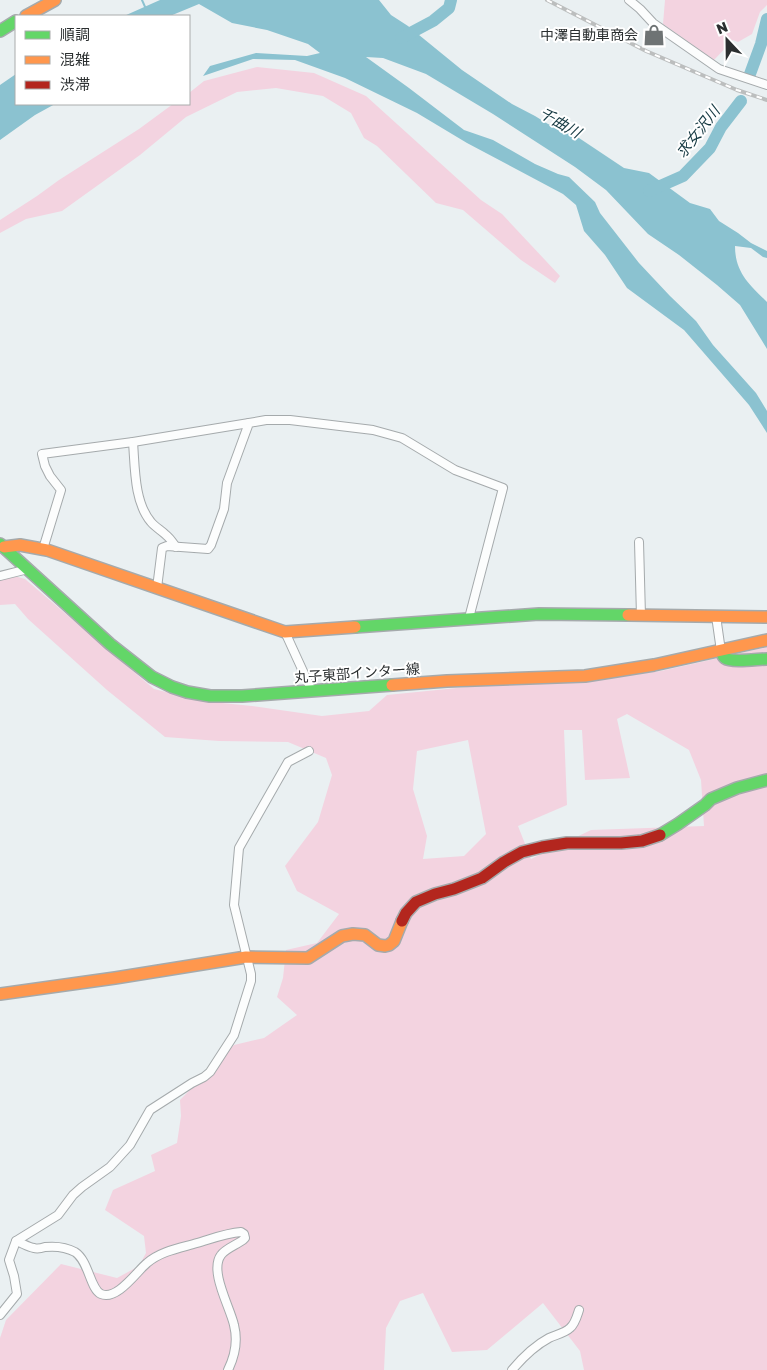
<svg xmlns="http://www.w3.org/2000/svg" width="767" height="1370" font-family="'Golos Text','Noto Sans JP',sans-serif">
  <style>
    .green { fill: #f3d3e0; fill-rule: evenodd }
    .water { fill: #8bc2d0 }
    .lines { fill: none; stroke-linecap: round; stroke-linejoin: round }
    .stream { stroke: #8bc2d0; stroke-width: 2 }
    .river { stroke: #8bc2d0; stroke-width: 12 }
    .street-casing { stroke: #a5aaac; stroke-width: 10 }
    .fast-casing { stroke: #a5aaac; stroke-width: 14 }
    .slow-casing { stroke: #a5aaac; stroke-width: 14 }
    .jam-casing { stroke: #a5aaac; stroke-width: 14 }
    .street { stroke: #fcfdfd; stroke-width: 8 }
    .fast { stroke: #63d668; stroke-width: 11 }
    .slow { stroke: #ff974d; stroke-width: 11 }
    .jam { stroke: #b3261e; stroke-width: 11 }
    .rail-casing { stroke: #bcbebe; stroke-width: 4 }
    .rail { stroke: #fff; stroke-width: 2; stroke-dasharray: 5.5; stroke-linecap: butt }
    .labels { text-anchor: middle; stroke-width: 4; stroke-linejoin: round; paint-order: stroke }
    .poi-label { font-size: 14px; fill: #2b2f30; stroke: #fff; text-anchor: end }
    .street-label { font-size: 14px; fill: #2b2f30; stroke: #fff }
    .water-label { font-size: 15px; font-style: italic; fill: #153942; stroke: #fff }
  </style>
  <rect width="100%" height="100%" fill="#eaf0f2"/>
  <g class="green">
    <polygon points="665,0 767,0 767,5 760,12 752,34 738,42 733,40 714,60 663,24"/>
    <polygon points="257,67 314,73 366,96 481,200 502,214 560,276 555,283 521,260 463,210 436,203 377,146 364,138 351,113 323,96 276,88 237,92 186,117 140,155 62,211 26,219 0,233 0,220 37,196 59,180 139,129 173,104 189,104 189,93 204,81"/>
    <path d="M0,572l25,7 129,110 48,12 50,5 70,10 47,-5 18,-16 110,-11 66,-1 98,-12 106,-24v723h-183l-4,-19 -37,-48 -56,47 -35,2 -29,-59 -23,8 -14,27 -2,42h-384v-32l6,-18 55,-56 56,14 22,-12 7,-13 -2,-17 -39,-26 8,-20 42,-19 -4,-16 26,-12 4,-27 -1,-16 54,-55 30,-7 33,-23 -20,-18 6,-19 3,-28 31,-7 22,-29 -42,-23 -12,-25 33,-44 14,-47 -6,-17 -38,-16 -69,-1 -54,-4 -58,-47 -79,-71 -13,-15 -15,1zM627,714l62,36 12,30 3,46 -113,4 -60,29 -13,-33 49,-21 -3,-75h18l3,50 45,-2 -13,-59zM468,740l18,94 -22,22 -41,3 4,-23 -14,-47 4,-38z"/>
  </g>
  <g class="water">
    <path d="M160,0h219l12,15 17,11 54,44 50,34 23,12 13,8 22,8 54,36 25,5 41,30 20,6 9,12 19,12 13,10 16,8v7l-4,-1 -12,-9 -16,-2c0,27 15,39 32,56v47l-27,-44 -23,-20 -38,-30 -31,-21 -42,-44 -31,-23 -82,-53 -67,-40 -43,-16 -17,-1 43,31 55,42 29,10 42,24 23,10 11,3 26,25 5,11 39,50 31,33 26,25 17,24 43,48 11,18v22l-18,-28 -65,-75 -57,-42 -22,-33 -21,-24 -8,-26 -13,-11 -96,-51 -50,-30 -72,-35 -50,-18 -42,-1 -50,17 7,-10 46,-13 51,3 13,-3 -12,-9 -41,-14 -35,-7 -33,-19 -29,12h-46z"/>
    <polygon points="16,74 16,104 55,104 35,115 0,140 0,85"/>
  </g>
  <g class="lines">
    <polyline class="stream" points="142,0 146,9"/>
    <g class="river">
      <polyline points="401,38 433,21 449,8 451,0"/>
      <polyline points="750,74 761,44 767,19"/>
      <polyline points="649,191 683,176 710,148 721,127 741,101"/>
    </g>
    <g class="street-casing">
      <g id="street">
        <polyline points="629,0 640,9 653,23 719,69 767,85"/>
        <path d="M133,442c2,25 1,60 18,80 4,5 10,8 15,13 4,3 7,8 10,12"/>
        <polyline points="639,542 641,616"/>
        <polyline points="43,549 61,490 50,476 45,466 42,454 133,442 249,423"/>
        <polyline points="0,576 28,569"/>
        <polyline points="157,588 162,548 167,546 208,549 211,545 224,509 227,483 249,423 266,420 290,420 373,430 402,438 455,470 503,488 469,618"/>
        <polyline points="716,616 721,651"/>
        <polyline points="285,632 312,691"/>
        <path d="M16,1241c6,2 12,6 18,7 3,1 8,0 11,-1 10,-1 21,0 30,5 14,9 15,37 26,42 16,7 36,-23 46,-31 14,-12 33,-15 50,-20 14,-4 29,-10 44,-11l3,2 1,4 -2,2c-7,5 -18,9 -22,15 -12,16 9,52 13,70 4,16 1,31 -6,45"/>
        <polyline points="0,1315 17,1294 14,1276 9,1260 16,1241 58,1215 73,1195 82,1187 110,1167 130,1145 150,1110 192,1083 204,1077 210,1072 234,1035 251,981 251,974 234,905 239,848 288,762 309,751"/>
        <path d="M512,1370c11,-13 22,-24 37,-32 6,-3 16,-5 21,-10 5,-4 7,-12 9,-18"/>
      </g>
    </g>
    <g class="fast-casing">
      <g id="fast">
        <polyline points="0,31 16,21"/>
        <polyline points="0,544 110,644 152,677 172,687 187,692 210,696 242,696 392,685"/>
        <polyline points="355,627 539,614 628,615"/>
        <path d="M721,651c1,2 2,6 4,7 7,5 33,1 42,1"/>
        <polyline points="660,835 678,824 705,805 711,799 737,788 767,780"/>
      </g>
    </g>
    <g class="slow-casing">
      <g id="slow">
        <polyline points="26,16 55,0"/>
        <polyline points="4,547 20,545 47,550 285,632 355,627"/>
        <polyline points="628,615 767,617"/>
        <polyline points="392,685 447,681 585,676 654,665 767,640"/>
        <polyline points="0,994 115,978 246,957 308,958 342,936 353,934 365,935 378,945 385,946 389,945 394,941 402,921"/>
      </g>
    </g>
    <g class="jam-casing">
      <polyline id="jam" points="402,921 406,913 416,902 435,894 454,889 482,878 504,862 522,852 542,847 567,843 621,843 642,841 660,835"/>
    </g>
    <use href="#street" class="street"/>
    <use href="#fast" class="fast"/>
    <use href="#slow" class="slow"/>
    <use href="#jam" class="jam"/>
    <g class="rail-casing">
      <polyline id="rail" points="547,0 646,51 737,90 767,100"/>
    </g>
    <use href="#rail" class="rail"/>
  </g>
  <defs>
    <g id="shop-bare" transform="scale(1.725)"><path d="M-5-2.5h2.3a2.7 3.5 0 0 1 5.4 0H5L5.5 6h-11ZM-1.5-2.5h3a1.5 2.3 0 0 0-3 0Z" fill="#6e7374" stroke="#fff" stroke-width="2.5" paint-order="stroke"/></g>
  </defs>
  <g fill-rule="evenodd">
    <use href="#shop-bare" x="654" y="35"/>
  </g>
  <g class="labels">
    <g class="poi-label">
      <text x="638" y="40">中澤自動車商会</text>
    </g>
    <g class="street-label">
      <text transform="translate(357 673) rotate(-4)" y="5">丸子東部インター線</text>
    </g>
    <g class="water-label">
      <text transform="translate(560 123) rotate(30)" y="5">千曲川</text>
      <text transform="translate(698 132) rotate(-52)" y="5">求女沢川</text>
    </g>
  </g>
  <rect x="15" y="15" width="175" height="90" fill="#ffffff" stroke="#aaacac"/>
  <rect x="25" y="31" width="25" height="8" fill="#63d668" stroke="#aaacac"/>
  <text x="60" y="40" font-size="15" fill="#2b2f30">順調</text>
  <rect x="25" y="56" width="25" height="8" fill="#ff974d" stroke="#aaacac"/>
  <text x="60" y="65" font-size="15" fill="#2b2f30">混雑</text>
  <rect x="25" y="81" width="25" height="8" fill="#b3261e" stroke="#aaacac"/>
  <text x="60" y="90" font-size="15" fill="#2b2f30">渋滞</text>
  <g transform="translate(727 40) rotate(338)" stroke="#ffffff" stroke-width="4" paint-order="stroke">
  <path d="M0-4L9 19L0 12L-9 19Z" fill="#2b2f30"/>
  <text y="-8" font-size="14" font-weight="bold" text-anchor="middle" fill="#2b2f30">N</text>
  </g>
</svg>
